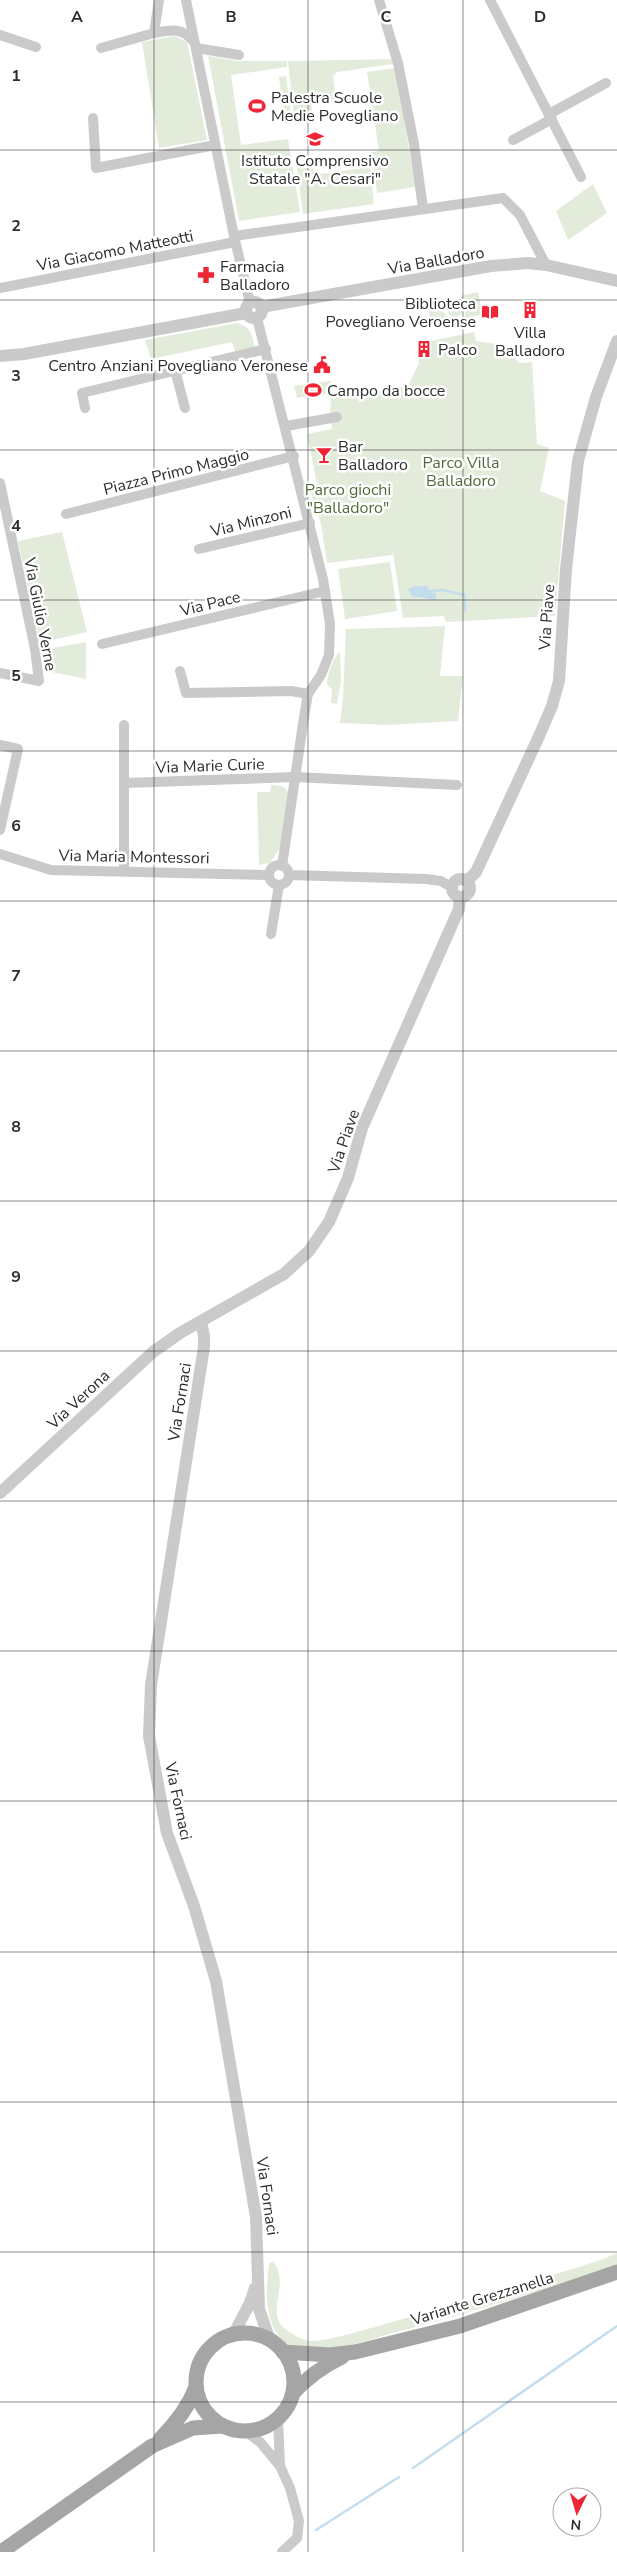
<svg xmlns="http://www.w3.org/2000/svg" width="617" height="2552" font-family="'Nunito Sans',sans-serif">
  <style>
    .green { fill: #e3ecda }
    .water { fill: #c4dded }
    .lines { fill: none; stroke-linecap: round; stroke-linejoin: round }
    .stream { stroke: #c4dded; stroke-width: 2.5 }
    .minor { stroke: #cacaca; stroke-width: 10 }
    .tertiary { stroke: #cacaca; stroke-width: 12 }
    .primary { stroke: #a5a5a5; stroke-width: 15 }
    .grid { fill: none; stroke: #2d2d2d; stroke-width: 1; stroke-opacity: 0.55 }
    .labels { text-anchor: middle; stroke-width: 5; stroke-linejoin: round; paint-order: stroke }
    .poi-label { font-size: 16px; fill: #2d2d2d; stroke: #fff; text-anchor: start }
    .street-label { font-size: 16px; fill: #2d2d2d; stroke: #fff }
    .park-label { font-size: 16px; fill: #506b38; stroke: #fff }
    .grid-label { font-size: 16px; text-anchor: middle; font-weight: bold; fill: #2d2d2d; stroke: #fff; stroke-width: 5; stroke-linejoin: round; paint-order: stroke }
  </style>
  <rect width="100%" height="100%" fill="#fff"/>
  <g class="green">
    <polygon points="175,36 187,42 207,140 159,148 142,42"/>
    <polygon points="208,56 238,61 287,61 287,67 231,75 241,145 288,139 300,212 239,221"/>
    <polygon points="395,59 394,64 337,72 333,76 336,101 311,104 313,116 294,117 288,61"/>
    <polygon points="396,68 415,187 377,193 372,152 379,151 367,72"/>
    <polygon points="286,76 291,114 288,116 289,124 285,124 279,77"/>
    <polygon points="313,166 314,175 370,167 374,204 303,214 297,167"/>
    <polygon points="593,184 607,213 568,240 556,211"/>
    <polygon points="478,292 482,314 463,319 467,309 460,296"/>
    <polygon points="446,299 444,313 452,321 432,326 427,304"/>
    <circle cx="455" cy="309" r="8"/>
    <path d="M237,323c14,4 15,11 18,25l-20,3 -3,-9 -81,17 -6,-19z"/>
    <polygon points="474,332 476,341 498,344 520,363 532,362 537,444 549,448 540,491 565,501 555,616 446,622 444,616 403,618 391,540 393,555 327,563 321,524 309,487 317,484 307,434 332,429 330,411 331,396 338,393 338,396 363,392 365,397 376,397 376,392 408,386 419,363 417,344"/>
    <polygon points="331,381 332,393 297,398 294,386"/>
    <polygon points="62,532 87,632 40,643 18,541"/>
    <polygon points="390,562 397,611 345,619 338,569"/>
    <polygon points="445,626 440,676 463,676 458,721 389,725 340,723 343,698 346,629"/>
    <polygon points="86,642 86,679 47,671 51,660 48,649"/>
    <path d="M340,652l1,29 -4,23 -6,-1 1,-13 -5,-6c0,-8 7,-28 13,-32z"/>
    <path d="M271,785c9,1 15,0 18,10l-9,53 -10,15 -11,2 -2,-73h13z"/>
    <path d="M617,2253v12c-76,26 -151,49 -228,69 -23,7 -67,22 -90,15 -36,-11 -34,-55 -30,-85l4,-3c18,23 -8,51 11,67 7,6 18,12 27,13 18,0 56,-12 74,-17 54,-16 107,-29 160,-47 24,-7 48,-13 72,-24z"/>
  </g>
  <polygon class="water" points="415,586 427,586 431,592 436,593 436,600 411,596 408,589"/>
  <g class="lines">
    <g class="stream">
      <polyline points="431,591 442,590 465,595 465,611"/>
      <polyline points="413,2468 617,2326"/>
      <polyline points="316,2530 399,2477"/>
    </g>
    <g class="minor">
      <path d="M159,0l-5,33c17,-3 28,-6 39,8"/>
      <polyline points="186,0 234,236 250,303"/>
      <polyline points="379,0 398,63 414,144 423,208"/>
      <polyline points="490,0 581,177"/>
      <polyline points="0,35 36,47"/>
      <polyline points="101,48 154,33"/>
      <polyline points="196,48 239,55"/>
      <polyline points="549,114 606,83"/>
      <polyline points="93,118 96,168 215,145"/>
      <polyline points="513,140 552,119"/>
      <polyline points="234,236 503,198 520,215 546,265"/>
      <polyline points="0,288 235,242"/>
      <polyline points="257,318 323,579 330,624 329,655 321,675 308,694 304,717 282,866"/>
      <polyline points="175,370 185,408"/>
      <polyline points="85,408 82,393 266,349"/>
      <polyline points="286,426 337,417"/>
      <polyline points="0,483 35,649 39,681 0,673"/>
      <polyline points="66,514 294,456"/>
      <polyline points="199,549 310,523"/>
      <polyline points="102,644 325,591"/>
      <polyline points="180,671 186,693 291,691 308,694"/>
      <polyline points="0,745 18,749 0,830"/>
      <polyline points="125,783 295,777 457,785"/>
      <polyline points="0,854 51,870 269,875"/>
      <circle cx="279" cy="875" r="10"/>
      <polyline points="124,871 124,725"/>
      <polyline points="289,875 426,879 441,881 451,887"/>
      <polyline points="271,934 279,885"/>
      <polyline points="278,2418 280,2466 290,2488 299,2521 297,2538 282,2552"/>
      <polyline points="245,2431 260,2442 280,2466"/>
    </g>
    <g class="tertiary">
      <circle cx="254" cy="310" r="8"/>
      <polyline points="261,307 491,266 528,263 546,265 617,281"/>
      <polyline points="0,356 24,354 246,313"/>
      <circle cx="461" cy="888" r="9"/>
      <polyline points="467,881 476,872 540,734 552,706 559,681 566,569 578,461 596,397 617,341"/>
      <polyline points="201,1322 204,1336 204,1347 151,1685 149,1736 167,1833 194,1906 216,1981 256,2217 259,2309 270,2341"/>
      <polyline points="0,1493 153,1352 180,1333 284,1274 309,1251 329,1222 348,1178 362,1128 459,909 460,898"/>
      <polyline points="233,2335 250,2303 255,2288"/>
    </g>
    <g class="primary">
      <circle cx="245" cy="2382" r="49"/>
      <polyline points="283,2352 330,2355 355,2352 460,2326 617,2272"/>
      <path d="M293,2393c14,-15 30,-27 49,-36"/>
      <path d="M161,2438c15,-15 27,-30 35,-51"/>
      <polyline points="1,2552 152,2446 193,2428 223,2426"/>
    </g>
  </g>
  <path class="grid" d="M154,0v2552M308,0v2552M463,0v2552M0,150h617M0,300h617M0,450h617M0,600h617M0,751h617M0,901h617M0,1051h617M0,1201h617M0,1351h617M0,1501h617M0,1651h617M0,1801h617M0,1952h617M0,2102h617M0,2252h617M0,2402h617"/>
  <defs>
    <g id="stadium-bare" transform="scale(1.35)"><path d="M0-5a6.5 5 0 1 0 0 10a6.5 5 0 1 0 0-10ZM-3.5-1.8h7v3.6h-7Z" fill="#ee2534" stroke="#fff" stroke-width="2.5" paint-order="stroke"/></g>
    <g id="school-bare" transform="scale(1.35)"><path d="M0-5L7-2L0 1L-7-2ZM-4 1L0 2.5L4 1V4Q0 6-4 4Z" fill="#ee2534" stroke="#fff" stroke-width="2.5" paint-order="stroke"/></g>
    <g id="pharmacy-bare" transform="scale(1.35)"><path d="M-2-6h4v4h4v4h-4v4h-4v-4h-4v-4h4Z" fill="#ee2534" stroke="#fff" stroke-width="2.5" paint-order="stroke"/></g>
    <g id="building-bare" transform="scale(1.35)"><path d="M-4-6H4V6H1V3H-1V6H-4ZM-2.5-4.3h1.7v1.8h-1.7ZM.8-4.3h1.7v1.8H.8ZM-2.5-1h1.7V.8h-1.7ZM.8-1h1.7V.8H.8Z" fill="#ee2534" stroke="#fff" stroke-width="2.5" paint-order="stroke"/></g>
    <g id="library-bare" transform="scale(1.35)"><path d="M-6-4Q-3-5.5-.7-3.5V5Q-3 3-6 4ZM6-4Q3-5.5 .7-3.5V5Q3 3 6 4Z" fill="#ee2534" stroke="#fff" stroke-width="2.5" paint-order="stroke"/></g>
    <g id="civic-bare" transform="scale(1.35)"><path d="M-.6-6.5H3V-4.5H.6V-3L4-1V1h2V6H-6V1h2V-1L-.6-3ZM-1.2 2.5V6h2.4V2.5Z" fill="#ee2534" stroke="#fff" stroke-width="2.5" paint-order="stroke"/></g>
    <g id="bar-bare" transform="scale(1.35)"><path d="M-6-5H6L.8 .8V4.5H3.5V6h-7V4.5H-.8V.8Z" fill="#ee2534" stroke="#fff" stroke-width="2.5" paint-order="stroke"/></g>
  </defs>
  <g fill-rule="evenodd">
    <use href="#stadium-bare" x="257" y="106"/>
    <use href="#school-bare" x="315" y="139"/>
    <use href="#pharmacy-bare" x="206" y="275"/>
    <use href="#building-bare" x="530" y="310"/>
    <use href="#library-bare" x="490" y="312"/>
    <use href="#building-bare" x="424" y="349"/>
    <use href="#civic-bare" x="322" y="365"/>
    <use href="#stadium-bare" x="313" y="390"/>
    <use href="#bar-bare" x="324" y="455"/>
  </g>
  <g class="labels">
    <g class="poi-label">
      <text x="271" y="103">Palestra Scuole<tspan x="271" dy="18">Medie Povegliano</tspan></text>
      <text x="315" y="166" text-anchor="middle">Istituto Comprensivo<tspan x="315" dy="18">Statale "A. Cesari"</tspan></text>
      <text x="220" y="272">Farmacia<tspan x="220" dy="18">Balladoro</tspan></text>
      <text x="476" y="309" text-anchor="end">Biblioteca<tspan x="476" dy="18">Povegliano Veroense</tspan></text>
      <text x="530" y="338" text-anchor="middle">Villa<tspan x="530" dy="18">Balladoro</tspan></text>
      <text x="438" y="355">Palco</text>
      <text x="308" y="371" text-anchor="end">Centro Anziani Povegliano Veronese</text>
      <text x="327" y="396">Campo da bocce</text>
      <text x="338" y="452">Bar<tspan x="338" dy="18">Balladoro</tspan></text>
    </g>
    <g class="street-label">
      <text transform="translate(115 250) rotate(-11)" y="6">Via Giacomo Matteotti</text>
      <text transform="translate(436 260) rotate(-10)" y="6">Via Balladoro</text>
      <text transform="translate(176 471) rotate(-14)" y="6">Piazza Primo Maggio</text>
      <text transform="translate(251 521) rotate(-14)" y="6">Via Minzoni</text>
      <text transform="translate(210 603) rotate(-14)" y="6">Via Pace</text>
      <text transform="translate(41 614) rotate(79)" y="6">Via Giulio Verne</text>
      <text transform="translate(546 617) rotate(-86)" y="6">Via Piave</text>
      <text transform="translate(210 765) rotate(-2)" y="6">Via Marie Curie</text>
      <text transform="translate(134 856) rotate(1)" y="6">Via Maria Montessori</text>
      <text transform="translate(343 1141) rotate(-71)" y="6">Via Piave</text>
      <text transform="translate(78 1399) rotate(-43)" y="6">Via Verona</text>
      <text transform="translate(179 1402) rotate(-81)" y="6">Via Fornaci</text>
      <text transform="translate(179 1801) rotate(78)" y="6">Via Fornaci</text>
      <text transform="translate(268 2196) rotate(82)" y="6">Via Fornaci</text>
      <text transform="translate(482 2298) rotate(-17)" y="6">Variante Grezzanella</text>
    </g>
    <g class="park-label">
      <text x="461" y="468">Parco Villa<tspan x="461" dy="18">Balladoro</tspan></text>
      <text x="348" y="495">Parco giochi<tspan x="348" dy="18">"Balladoro"</tspan></text>
    </g>
  </g>
  <g class="grid-label">
    <text x="77" y="22">A</text>
    <text x="231" y="22">B</text>
    <text x="386" y="22">C</text>
    <text x="540" y="22">D</text>
    <text x="16" y="81">1</text>
    <text x="16" y="231">2</text>
    <text x="16" y="381">3</text>
    <text x="16" y="531">4</text>
    <text x="16" y="681">5</text>
    <text x="16" y="831">6</text>
    <text x="16" y="981">7</text>
    <text x="16" y="1132">8</text>
    <text x="16" y="1282">9</text>
  </g>
  <g transform="translate(577 2512) rotate(185)"><circle r="24" fill="#ffffff" stroke="#ababab"/>
  <path d="M0-4L9 19L0 12L-9 19Z" fill="#ee2534"/>
  <text y="-8" font-size="14" font-weight="bold" text-anchor="middle" fill="#2d2d2d">N</text>
  </g>
</svg>
